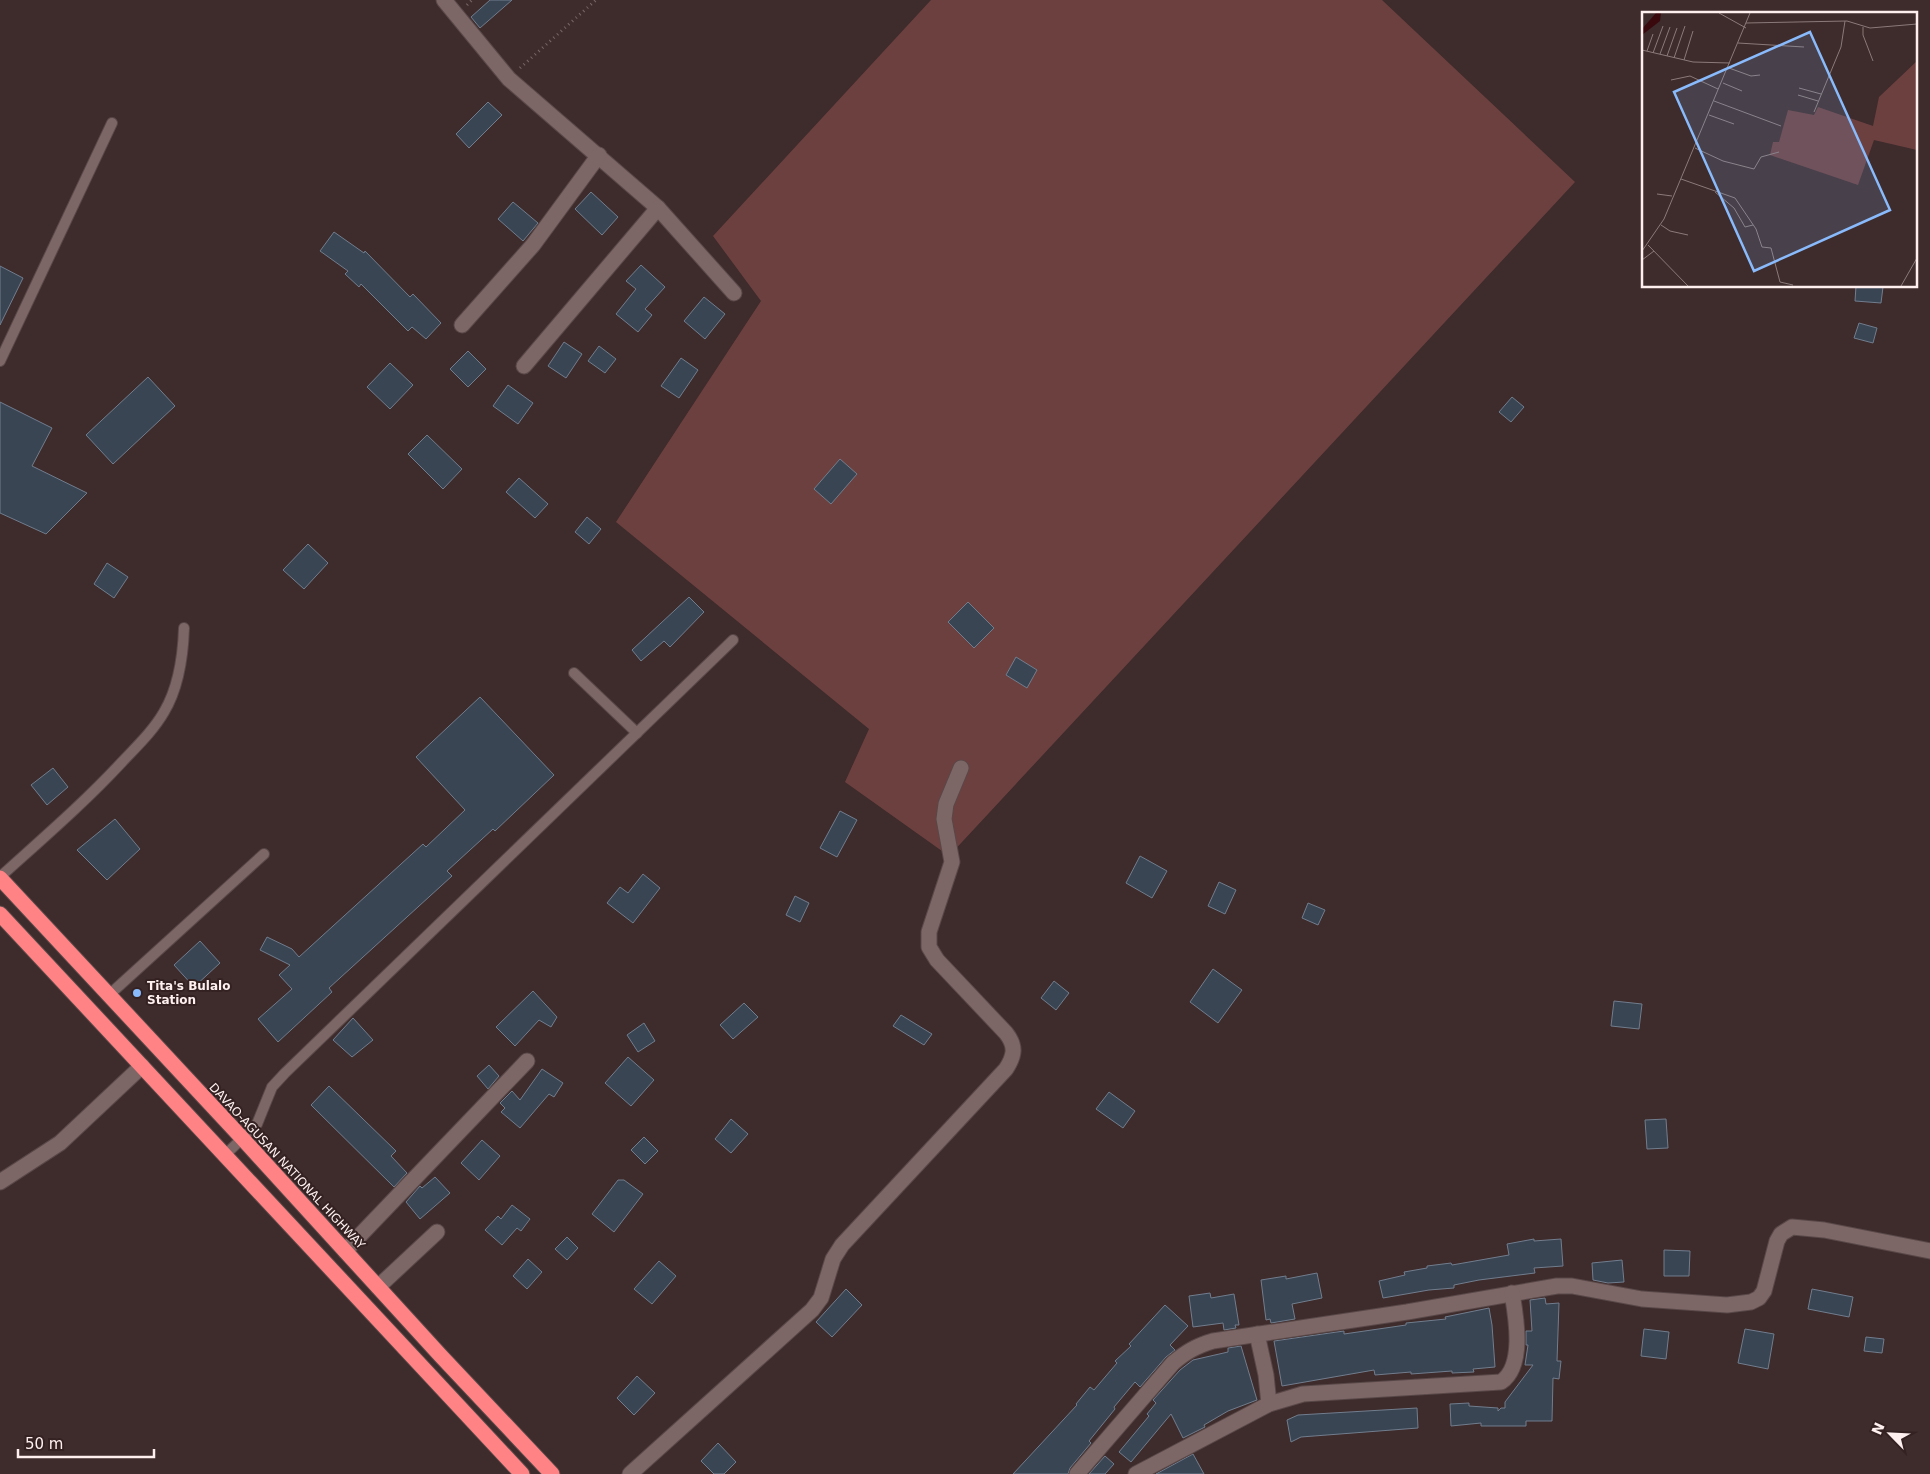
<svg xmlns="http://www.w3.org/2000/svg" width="1930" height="1474" font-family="'DejaVu Sans',sans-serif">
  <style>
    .green { fill: #6d4040 }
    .building { fill: #3a4554; stroke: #717d8d }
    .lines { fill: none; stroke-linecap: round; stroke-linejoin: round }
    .lane-casing { stroke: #594848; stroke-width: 12 }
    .street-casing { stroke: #594848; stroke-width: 17 }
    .highway-casing { stroke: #594848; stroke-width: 17 }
    .path { stroke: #786767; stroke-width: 3; stroke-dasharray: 1 4; stroke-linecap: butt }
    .lane { stroke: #7d6666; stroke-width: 10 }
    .street { stroke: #7d6666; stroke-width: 15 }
    .highway { stroke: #ff8284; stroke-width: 15 }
    .poi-dot { fill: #89bafc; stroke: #342121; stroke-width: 2 }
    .labels { text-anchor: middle; stroke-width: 4; stroke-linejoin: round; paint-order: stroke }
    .poi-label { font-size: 12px; font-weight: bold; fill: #fdf0ef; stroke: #342121; text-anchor: start }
    .street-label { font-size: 12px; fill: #fdf0ef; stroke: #342121 }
    .inset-road { fill: none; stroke: #8a7a79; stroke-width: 1 }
    .view { fill: #89bafc; fill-opacity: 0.15; stroke: #89bafc; stroke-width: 2.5 }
    .inset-edge { fill: none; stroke: #fdf0ef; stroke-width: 2.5 }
  </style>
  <rect width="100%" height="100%" fill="#3e2b2b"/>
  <polygon class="green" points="931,0 1382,0 1575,182 949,856 845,782 869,729 616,522 761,301 713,236"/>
  <g class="building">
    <polygon points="490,0 512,0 480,28 471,17"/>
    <polygon points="488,102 502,115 469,148 456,134"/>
    <polygon points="591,192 618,217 602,235 575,209"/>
    <polygon points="513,202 538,223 523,241 498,219"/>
    <polygon points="334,232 364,253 365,251 410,297 413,294 441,323 426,339 412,327 408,331 361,284 359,287 345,274 348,271 320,251"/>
    <polygon points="641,265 665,287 645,309 652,315 638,332 616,314 636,289 626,281"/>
    <polygon points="0,266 23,278 0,325"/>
    <polygon points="1856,286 1883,287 1881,303 1855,301"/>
    <polygon points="704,297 725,314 705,339 684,321"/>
    <polygon points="1859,323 1877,328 1873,343 1854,338"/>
    <polygon points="564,342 582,354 566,378 548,366"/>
    <polygon points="599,346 616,359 605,373 588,361"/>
    <polygon points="468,351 486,369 468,387 450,369"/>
    <polygon points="681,358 698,370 679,398 661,386"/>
    <polygon points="390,363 413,385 390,409 367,387"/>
    <polygon points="148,377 175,406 113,464 86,435"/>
    <polygon points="508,385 533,403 518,424 493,406"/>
    <polygon points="1512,397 1524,407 1511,422 1499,412"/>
    <polygon points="0,402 52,428 32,466 87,493 46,534 0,513"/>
    <polygon points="427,435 462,469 443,489 408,454"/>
    <polygon points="840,459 857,474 831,504 814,489"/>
    <polygon points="519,478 548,504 535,518 506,492"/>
    <polygon points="587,517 601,529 589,544 575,532"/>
    <polygon points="308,544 328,563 304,589 283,570"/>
    <polygon points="107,563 128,577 114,598 94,584"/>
    <polygon points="689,597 704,612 670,647 664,641 641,661 632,650"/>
    <polygon points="968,602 994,628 974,648 948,622"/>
    <polygon points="1016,657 1037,670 1027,688 1006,675"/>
    <polygon points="480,697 554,775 495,831 493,829 447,871 452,876 329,988 332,992 278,1042 258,1019 292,989 279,975 290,965 260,950 267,937 292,949 299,957 423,844 426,847 465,810 416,757"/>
    <polygon points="53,768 68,787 47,805 31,785"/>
    <polygon points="840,811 857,820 837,857 820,848"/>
    <polygon points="115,819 140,849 107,880 77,850"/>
    <polygon points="1140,856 1167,871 1152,898 1126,883"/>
    <polygon points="643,874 660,888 633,923 607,903 620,887 628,893"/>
    <polygon points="1219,882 1236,890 1225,914 1208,906"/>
    <polygon points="795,896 809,903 800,922 786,915"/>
    <polygon points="1308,903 1325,910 1318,925 1302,918"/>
    <polygon points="200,941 220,963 194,987 174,965"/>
    <polygon points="1213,969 1242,990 1218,1023 1190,1002"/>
    <polygon points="1054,981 1069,993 1056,1010 1041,998"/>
    <polygon points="533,991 557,1017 551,1027 539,1020 515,1046 496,1027"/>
    <polygon points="1614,1001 1642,1004 1639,1029 1611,1026"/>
    <polygon points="744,1003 758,1017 733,1039 720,1025"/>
    <polygon points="901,1015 932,1034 924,1045 893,1026"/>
    <polygon points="353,1018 373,1040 352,1057 333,1040"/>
    <polygon points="644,1023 655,1041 638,1052 627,1035"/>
    <polygon points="628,1057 654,1080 631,1106 605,1083"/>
    <polygon points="489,1065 499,1076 488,1089 477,1076"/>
    <polygon points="542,1069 563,1083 554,1097 549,1094 520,1128 501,1112 505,1108 500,1103 512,1091 520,1100"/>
    <polygon points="329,1086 396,1151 391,1156 407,1173 394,1187 311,1105"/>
    <polygon points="1109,1092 1135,1111 1123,1128 1096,1109"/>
    <polygon points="731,1119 748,1134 731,1153 715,1139"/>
    <polygon points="1666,1119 1668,1148 1647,1149 1645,1120"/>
    <polygon points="644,1137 658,1151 645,1164 631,1150"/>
    <polygon points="482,1140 500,1156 479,1180 461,1163"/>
    <polygon points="435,1177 450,1193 420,1219 406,1202 420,1186 422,1188"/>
    <polygon points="618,1180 624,1180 643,1194 614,1232 592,1214"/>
    <polygon points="512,1205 530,1219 521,1231 517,1228 502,1245 485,1230 498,1216 501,1219"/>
    <polygon points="567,1237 578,1248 567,1260 555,1249"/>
    <polygon points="1534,1239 1534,1241 1561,1239 1563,1266 1534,1268 1535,1273 1479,1280 1454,1285 1454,1288 1429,1290 1383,1298 1379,1281 1405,1275 1404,1272 1427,1268 1427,1266 1451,1263 1452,1265 1509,1255 1507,1244"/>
    <polygon points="1664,1250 1690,1251 1689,1276 1664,1276"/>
    <polygon points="528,1259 542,1272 527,1289 513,1276"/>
    <polygon points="1622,1260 1624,1282 1608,1283 1593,1280 1592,1263"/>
    <polygon points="659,1261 676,1276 652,1304 634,1289"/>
    <polygon points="1317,1273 1322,1298 1292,1304 1295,1319 1271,1323 1270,1319 1266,1320 1261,1280 1286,1276 1286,1279"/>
    <polygon points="846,1289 862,1305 832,1337 816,1322"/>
    <polygon points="1812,1289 1853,1297 1849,1317 1808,1309"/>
    <polygon points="1210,1293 1211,1298 1234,1294 1239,1325 1235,1325 1236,1328 1224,1330 1223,1323 1193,1327 1189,1296"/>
    <polygon points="1545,1298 1546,1304 1559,1303 1557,1361 1561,1361 1559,1379 1553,1378 1552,1421 1526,1421 1526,1426 1481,1426 1481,1423 1451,1426 1450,1404 1469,1403 1469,1406 1498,1408 1498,1411 1501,1408 1505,1408 1505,1402 1533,1365 1525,1365 1528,1345 1526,1345 1526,1331 1532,1331 1530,1300"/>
    <polygon points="1165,1305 1188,1326 1170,1345 1175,1350 1166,1357 1140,1387 1135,1382 1114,1407 1115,1409 1089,1441 1091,1443 1070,1468 1068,1474 1013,1474 1077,1405 1076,1404 1090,1387 1094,1390 1117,1363 1115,1361 1131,1346 1129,1344"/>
    <polygon points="1489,1308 1492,1325 1495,1367 1473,1369 1474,1372 1452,1373 1452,1371 1411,1374 1411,1372 1375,1375 1374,1370 1282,1386 1274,1341 1344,1331 1344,1334 1406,1325 1406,1323 1446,1319 1445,1317"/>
    <polygon points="1644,1329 1669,1332 1666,1359 1641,1356"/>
    <polygon points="1745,1329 1774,1334 1768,1369 1738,1363"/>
    <polygon points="1866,1337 1884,1339 1882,1353 1864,1351"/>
    <polygon points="1241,1346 1257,1400 1228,1411 1204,1425 1205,1427 1183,1438 1171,1414 1131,1462 1119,1452 1149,1416 1147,1414 1156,1403 1153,1400 1180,1370 1193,1360 1228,1352 1228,1348"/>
    <polygon points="637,1376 655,1393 634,1415 617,1398"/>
    <polygon points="1417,1408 1418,1428 1301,1437 1291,1442 1287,1420 1298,1415"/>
    <polygon points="718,1443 736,1462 724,1474 714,1474 701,1461"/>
    <polygon points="1193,1454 1204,1474 1156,1474"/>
    <polygon points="1105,1456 1114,1464 1105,1474 1089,1474"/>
  </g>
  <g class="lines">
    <g class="lane-casing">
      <g id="lane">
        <polyline points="0,361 112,123"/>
        <polyline points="574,673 637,733"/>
        <path d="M0,877c42,-38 84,-74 122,-115 15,-16 31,-31 42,-50 15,-25 19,-55 20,-84"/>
        <polyline points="109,995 264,854"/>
        <polyline points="225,1155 257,1124 272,1087 285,1073 733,640"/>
      </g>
    </g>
    <g class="street-casing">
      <g id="street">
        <polyline points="444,0 509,79 658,208 734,293"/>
        <polyline points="462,325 533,245 599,155"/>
        <polyline points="524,366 658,208"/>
        <polyline points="0,1182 60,1143 142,1066"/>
        <polyline points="345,1251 527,1061"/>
        <polyline points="378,1287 437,1232"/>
        <polyline points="1257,1334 1266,1375 1269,1404"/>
        <path d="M630,1474l182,-164 9,-12 12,-39 9,-14 164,-176c9,-14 10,-23 0,-36l-69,-73 -8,-13v-15l23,-70 -8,-43 2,-15 15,-36"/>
        <path d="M1077,1474l96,-111c13,-11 23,-17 40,-22l194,-29 150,-26h15l70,13 85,6 24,-3 8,-4 5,-7 13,-50 4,-7 11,-7 32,3 106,21"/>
        <path d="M1136,1474l133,-70 34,-10 198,-12c24,-16 15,-65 11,-89"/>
      </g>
    </g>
    <g class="highway-casing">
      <g id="highway">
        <polyline points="0,878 242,1138 440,1355 552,1474"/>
        <polyline points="0,914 522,1474"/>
      </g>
    </g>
    <g class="path">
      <polyline points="467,5 472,0"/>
      <polyline points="520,68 596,0"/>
    </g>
    <use href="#lane" class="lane"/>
    <use href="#street" class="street"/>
    <use href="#highway" class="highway"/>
  </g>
  <circle class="poi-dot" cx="137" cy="993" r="5"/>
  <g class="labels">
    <g class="poi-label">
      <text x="147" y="990">Tita's Bulalo<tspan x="147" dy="14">Station</tspan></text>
    </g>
    <g class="street-label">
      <text transform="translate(287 1166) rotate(47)" y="4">DAVAO-AGUSAN NATIONAL HIGHWAY</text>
    </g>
  </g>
  <g transform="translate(1642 12)">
    <rect width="275" height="275" fill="#3e2b2b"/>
    <path d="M275,49v89l-43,-10 -16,45 -88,-30 3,-13h6l9,-32 26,5 4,-8 55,19 6,-29z" fill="#6d4040"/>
    <path d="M14,1h5l-1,8 -18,14v-6z" fill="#39090d"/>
    <path class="inset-road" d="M77,1l27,15M104,11l101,-2 23,7 47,-4M221,15v8l10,26M96,31l66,4M0,38l51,12 37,1M5,39l6,-17M11,41l10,-27M18,42l10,-27M25,44l10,-28M32,46l11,-32M42,48l9,-29M87,56l22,8 9,-1M29,68l19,-4 28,13M81,71l19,8M157,76l22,6M156,83l20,6M72,89l67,25M172,100l27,-65 4,-26M67,103l25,9M53,136l28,13 31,8 7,-12 18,-5M39,167l54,19 21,31 6,18 9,1 9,34 13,3M73,180l19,16 11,19 8,-2M15,182l15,2M19,213l9,6 18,4M6,233l40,41M0,239l22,-32 86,-206M0,248l12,-9M259,274l16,-28"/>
    <path class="view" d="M168,20l80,178 -136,61 -80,-179z"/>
    <rect width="275" height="275" class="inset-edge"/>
  </g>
  <g transform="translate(1890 1434) rotate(294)" stroke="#342121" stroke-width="4" paint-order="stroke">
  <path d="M0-4L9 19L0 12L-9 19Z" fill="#fdf0ef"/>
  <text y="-8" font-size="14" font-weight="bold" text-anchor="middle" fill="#fdf0ef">N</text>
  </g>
  <path d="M18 1449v8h136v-8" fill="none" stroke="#fdf0ef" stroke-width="2.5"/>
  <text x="25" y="1449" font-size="15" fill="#fdf0ef" stroke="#342121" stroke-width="4" paint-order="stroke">50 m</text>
</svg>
